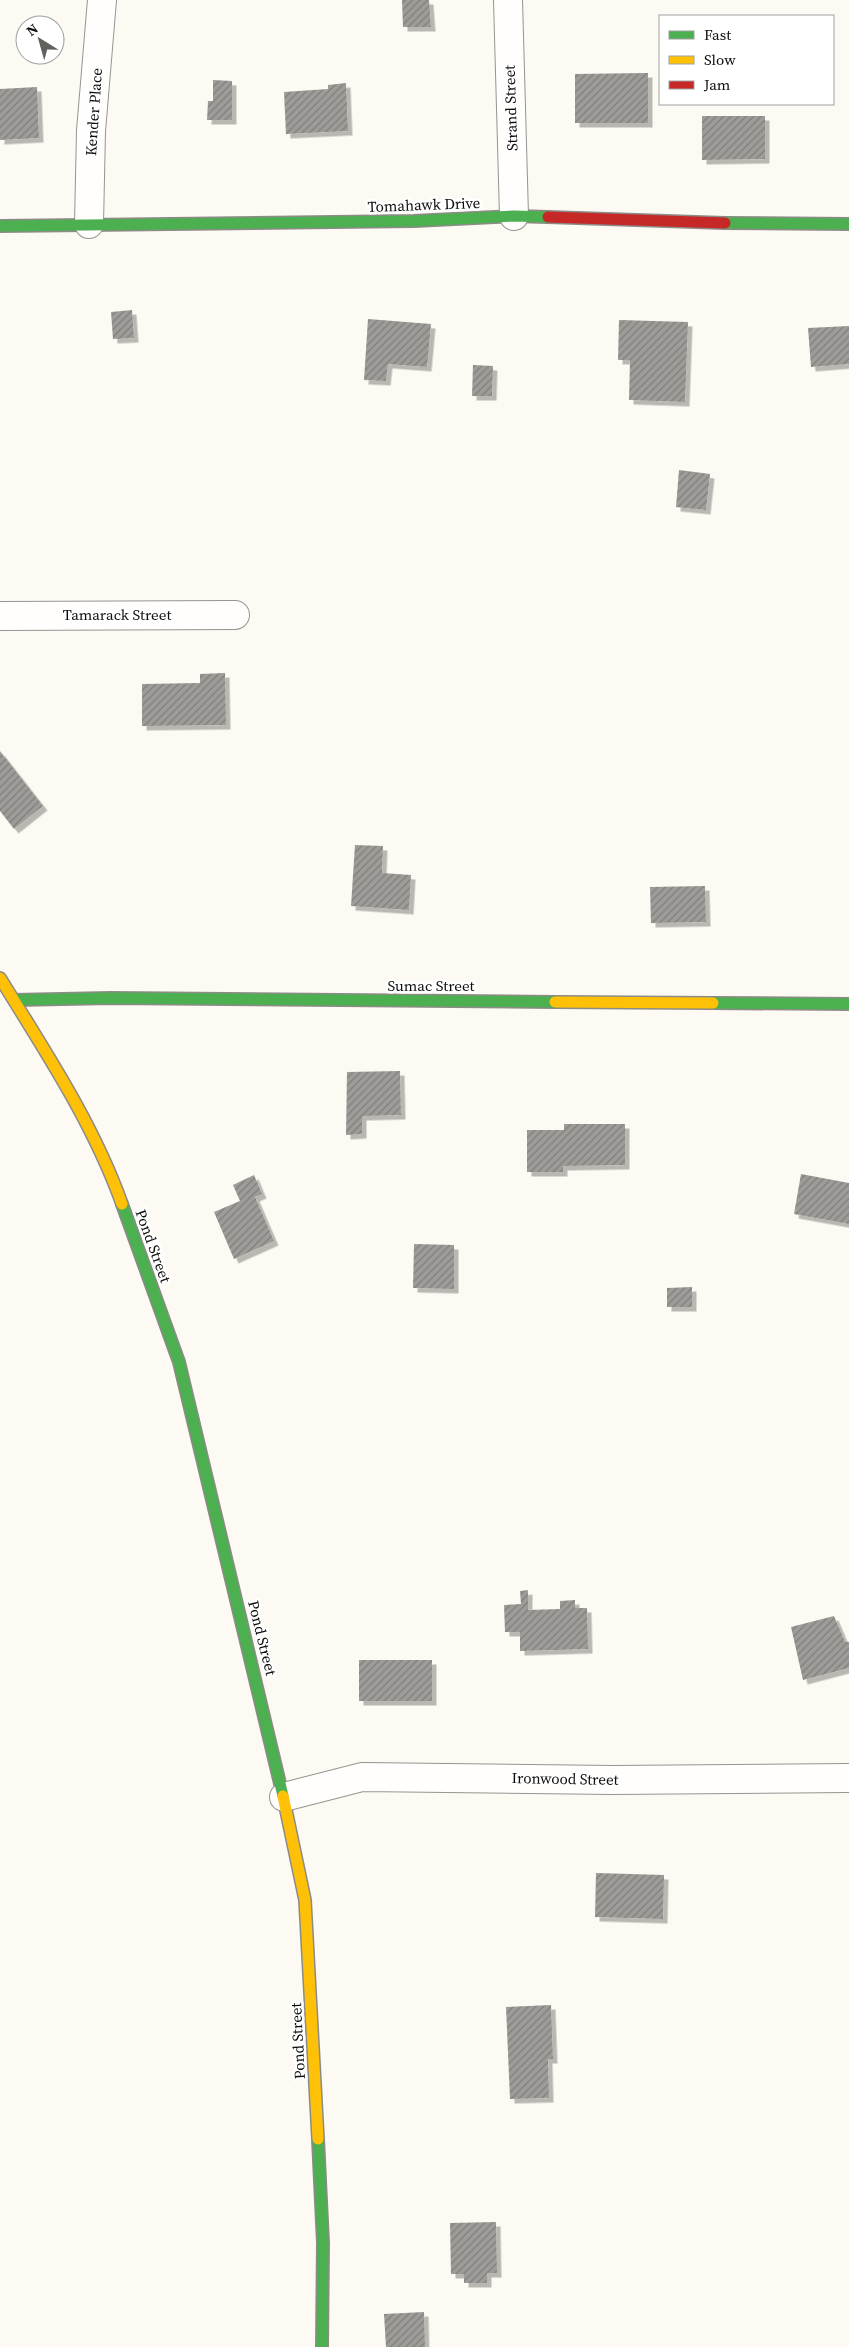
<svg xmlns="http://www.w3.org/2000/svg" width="849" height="2347" font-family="'Source Serif 4',serif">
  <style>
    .building { fill: url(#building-hatch); filter: url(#shadow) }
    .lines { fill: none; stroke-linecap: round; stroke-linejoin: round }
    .street-casing { stroke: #959491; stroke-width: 30 }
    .fast-casing { stroke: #8c8b87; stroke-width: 14 }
    .slow-casing { stroke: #8c8b87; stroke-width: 14 }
    .jam-casing { stroke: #8c8b87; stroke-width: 14 }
    .street { stroke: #fffefd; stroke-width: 28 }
    .fast { stroke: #4caf50; stroke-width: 11 }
    .slow { stroke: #ffc107; stroke-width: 11 }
    .jam { stroke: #c62828; stroke-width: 11 }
    .labels { text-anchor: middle; stroke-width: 5; stroke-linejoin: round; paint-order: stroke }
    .street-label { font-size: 15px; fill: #0e0e0e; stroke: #fff }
  </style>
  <defs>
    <pattern id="building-hatch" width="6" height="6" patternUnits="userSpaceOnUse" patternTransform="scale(1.25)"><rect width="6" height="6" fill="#9e9c98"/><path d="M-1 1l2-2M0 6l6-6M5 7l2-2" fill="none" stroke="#7f7e7a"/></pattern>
    <filter id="shadow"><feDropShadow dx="4.5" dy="4.5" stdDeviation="0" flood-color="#0004"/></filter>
  </defs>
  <rect width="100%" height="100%" fill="#fcfaf2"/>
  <g class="building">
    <polygon points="402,0 429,0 431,27 403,27"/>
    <polygon points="648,73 648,123 575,123 575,74"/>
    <polygon points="213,80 232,81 232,120 207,120 208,101 213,101"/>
    <polygon points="346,83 348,131 286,134 284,92 328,89 328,85"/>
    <polygon points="37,87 39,138 0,140 0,89"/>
    <polygon points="702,116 765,116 765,159 702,160"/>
    <polygon points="132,310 134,338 113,339 111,312"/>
    <polygon points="368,319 431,324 427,367 388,364 386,381 364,380"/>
    <polygon points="619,320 688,322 685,402 629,400 630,360 618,360"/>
    <polygon points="849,326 849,364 811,367 808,328"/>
    <polygon points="473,365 493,366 492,396 472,396"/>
    <polygon points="679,470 710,474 706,510 676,507"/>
    <polygon points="225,673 226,725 142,726 142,684 200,683 200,674"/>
    <polygon points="0,751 43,806 14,829 0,811"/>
    <polygon points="355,845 383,846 382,873 411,875 409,910 351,906"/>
    <polygon points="705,886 706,922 651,923 650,887"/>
    <polygon points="400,1071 401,1115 362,1116 362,1134 346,1135 347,1072"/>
    <polygon points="564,1124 625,1124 625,1165 563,1166 563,1172 527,1172 527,1130 564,1130"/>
    <polygon points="801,1174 849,1183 849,1224 794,1214"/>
    <polygon points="254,1175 262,1194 255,1197 274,1241 234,1259 214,1212 240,1201 233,1185"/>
    <polygon points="414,1244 454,1245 454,1289 413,1288"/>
    <polygon points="692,1287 692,1307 667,1307 667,1288"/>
    <polygon points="528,1590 528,1610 560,1609 560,1601 575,1600 575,1608 587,1608 588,1649 520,1651 520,1632 505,1632 504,1605 521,1604 520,1591"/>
    <polygon points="834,1616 845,1642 849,1642 849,1668 803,1680 791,1627"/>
    <rect x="359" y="1660" width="73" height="41"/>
    <polygon points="596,1873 664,1875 663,1919 595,1917"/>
    <polygon points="551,2005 553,2059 548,2059 549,2098 510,2099 506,2007"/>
    <polygon points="496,2222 497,2273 487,2273 487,2283 464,2283 464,2274 451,2274 450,2223"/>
    <polygon points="424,2312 425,2347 386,2347 384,2314"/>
  </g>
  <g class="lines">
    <g class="street-casing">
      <g id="street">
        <polyline points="508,0 514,216"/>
        <polyline points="89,224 91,131 102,0"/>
        <polyline points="0,616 235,615"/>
        <polyline points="284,1797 362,1777 613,1780 849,1778"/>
      </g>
    </g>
    <g class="fast-casing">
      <g id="fast">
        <polyline points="725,223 849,224"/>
        <polyline points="0,226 414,221 514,216 548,217"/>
        <polyline points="14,1000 111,998 555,1002"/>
        <polyline points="713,1003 849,1004"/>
        <polyline points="122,1204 179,1362 283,1796"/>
        <polyline points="318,2139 323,2243 322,2347"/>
      </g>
    </g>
    <g class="slow-casing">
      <g id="slow">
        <path d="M0,978c45,73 93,145 122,226"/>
        <polyline points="555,1002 713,1003"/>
        <polyline points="283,1796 305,1900 318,2139"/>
      </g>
    </g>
    <g class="jam-casing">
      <polyline id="jam" points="548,217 725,223"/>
    </g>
    <use href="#street" class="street"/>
    <use href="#fast" class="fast"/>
    <use href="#slow" class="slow"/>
    <use href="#jam" class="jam"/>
  </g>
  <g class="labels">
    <g class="street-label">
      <text transform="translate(511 108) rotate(-92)" y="5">Strand Street</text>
      <text transform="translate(94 112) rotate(-86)" y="5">Kender Place</text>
      <text transform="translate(424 205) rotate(-2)" y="5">Tomahawk Drive</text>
      <text x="117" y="620">Tamarack Street</text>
      <text x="431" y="991">Sumac Street</text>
      <text transform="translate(153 1246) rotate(70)" y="5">Pond Street</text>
      <text transform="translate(262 1638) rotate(76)" y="5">Pond Street</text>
      <text transform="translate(565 1779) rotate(1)" y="5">Ironwood Street</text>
      <text transform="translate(298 2041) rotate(-93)" y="5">Pond Street</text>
    </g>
  </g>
  <rect x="659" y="15" width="175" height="90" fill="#ffffff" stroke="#9f9f9f"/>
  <rect x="669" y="31" width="25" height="8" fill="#4caf50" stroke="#9f9f9f"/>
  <text x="704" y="40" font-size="15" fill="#0e0e0e">Fast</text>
  <rect x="669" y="56" width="25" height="8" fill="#ffc107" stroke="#9f9f9f"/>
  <text x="704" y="65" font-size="15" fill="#0e0e0e">Slow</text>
  <rect x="669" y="81" width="25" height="8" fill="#c62828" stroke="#9f9f9f"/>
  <text x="704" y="90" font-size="15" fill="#0e0e0e">Jam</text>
  <g transform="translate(40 40) rotate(323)"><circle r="24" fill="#ffffff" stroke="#9f9f9f"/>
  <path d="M0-4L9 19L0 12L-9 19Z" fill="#61615e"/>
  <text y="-8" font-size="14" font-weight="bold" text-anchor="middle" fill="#0e0e0e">N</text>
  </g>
</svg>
